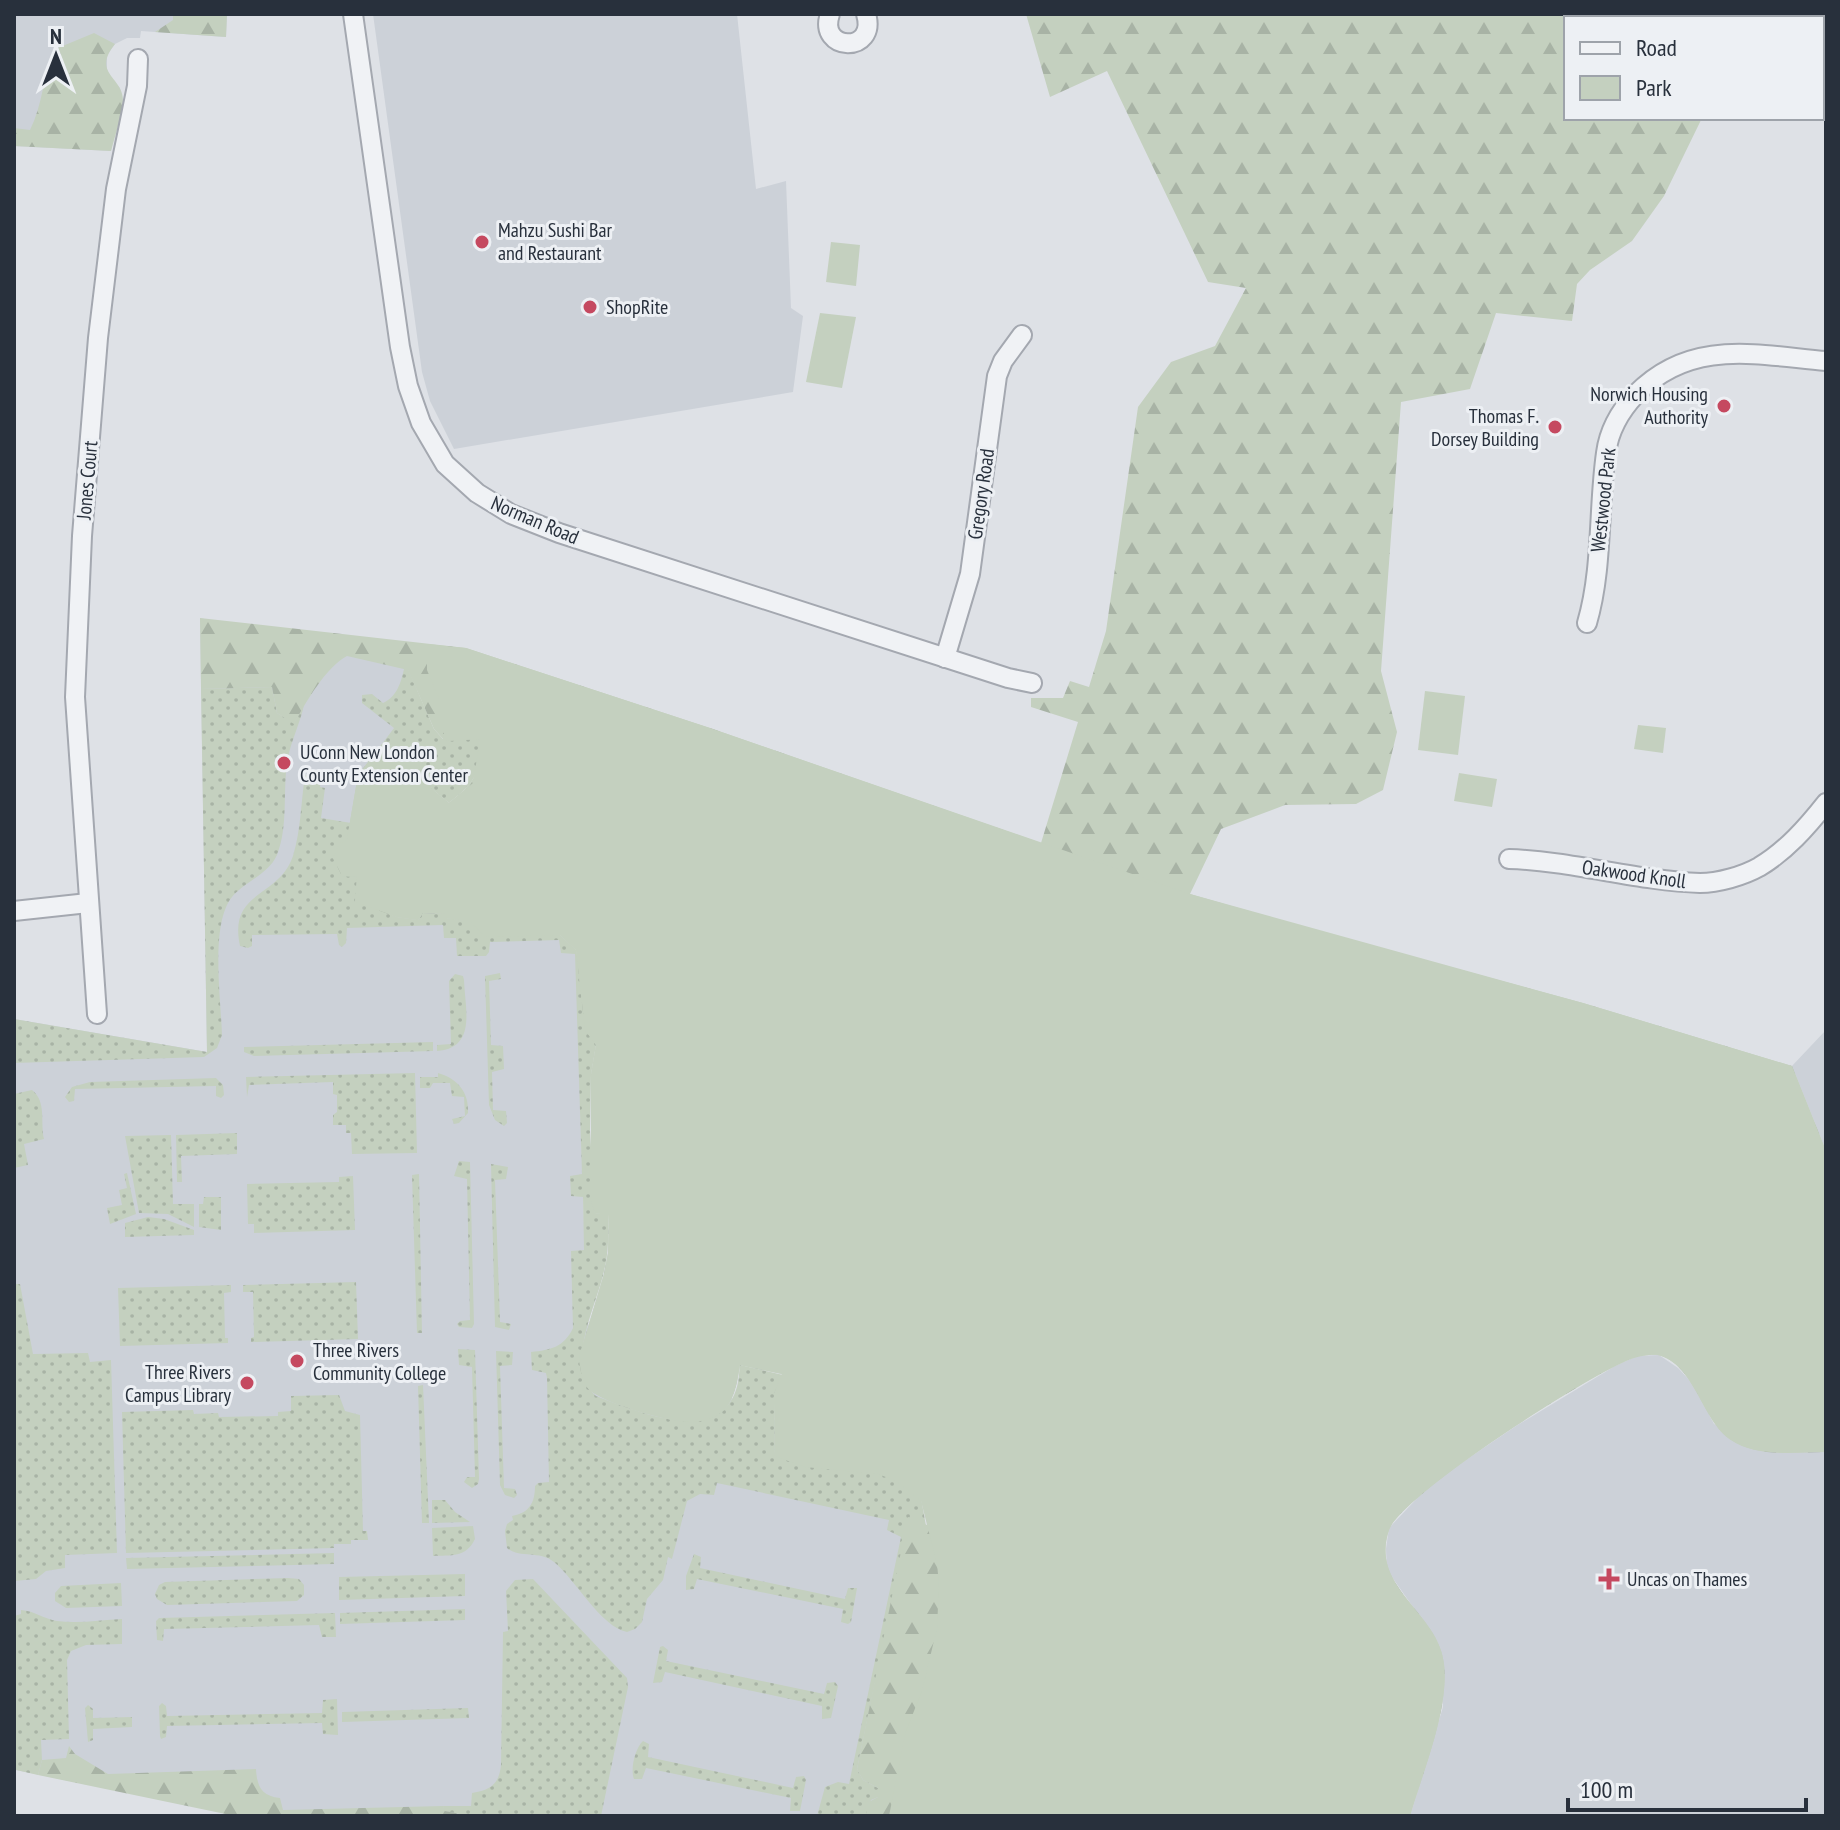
<svg xmlns="http://www.w3.org/2000/svg" width="1840" height="1830" font-family="'PT Sans Narrow',sans-serif">
  <style>
    .built { fill: #ccd1d8 }
    .grass { fill: url(#grass-dots) }
    .forest { fill: url(#forest-firs) }
    .park { fill: #c4d0bf }
    .lines { fill: none; stroke-linecap: round; stroke-linejoin: round }
    .minor-casing { stroke: #a4a8b0; stroke-width: 22 }
    .minor { stroke: #f0f2f5; stroke-width: 18 }
    .poi-dot { fill: #c54960; stroke: #edf0f4; stroke-width: 3 }
    .labels { text-anchor: middle; stroke-width: 6; stroke-linejoin: round; paint-order: stroke }
    .poi-label { font-size: 20px; fill: #28303c; stroke: #edf0f4; text-anchor: start }
    .street-label { font-size: 20px; fill: #28303c; stroke: #edf0f4 }
  </style>
  <defs>
    <pattern id="grass-dots" width="8" height="8" patternUnits="userSpaceOnUse" patternTransform="scale(2)"><rect width="8" height="8" fill="#c4d0bf"/><path d="M2 2h.1M6 6h.1" fill="none" stroke="#a8b3a5" stroke-width="1.8" stroke-linecap="round"/></pattern>
    <pattern id="forest-firs" width="22" height="20" patternUnits="userSpaceOnUse" patternTransform="scale(2)"><rect width="22" height="20" fill="#c4d0bf"/><path d="M5 1l3.5 6h-7zM16 11l3.5 6h-7z" fill="#a8b3a5"/></pattern>
  </defs>
  <rect width="100%" height="100%" fill="#dee1e6"/>
  <g class="built">
    <polygon points="14,14 227,14 226,37 141,31 140,38 127,38 115,44 107,55 107,69 110,77 120,88 123,100 111,151 14,146"/>
    <polygon points="373,14 737,14 756,189 786,181 791,308 803,316 793,392 454,449 430,401 422,372"/>
    <polygon points="200,618 427,670 351,822 347,839 560,935 576,950 587,1325 905,1486 889,1816 241,1816 16,1770 14,1748 14,1019 207,1052"/>
    <polygon points="1826,1030 1826,1151 1792,1066"/>
    <polygon points="1659,1355 1678,1368 1694,1385 1714,1424 1774,1452 1826,1452 1826,1816 1410,1816 1443,1707 1437,1641 1387,1570 1386,1549 1389,1528 1424,1491 1442,1476 1516,1426 1615,1366 1637,1356"/>
  </g>
  <g class="grass">
    <path d="M404,669h4l26,60 9,10h37c0,36 -4,42 -31,64l-17,-14 -15,-38 -35,-7 12,-16 -32,-25v-8l10,-1 11,9c14,-6 18,-21 21,-34z"/>
    <path d="M272,687l5,26 17,10 10,-18c-4,18 -12,34 -16,52 -6,32 1,68 -11,98 -9,20 -32,26 -45,42 -22,27 -11,102 -10,138l-5,13 -13,9 -190,6v-44l193,33 -6,-363z"/>
    <path d="M305,775l16,4 -1,8 5,1 -4,30 30,5c-7,32 10,59 26,86l20,8 21,3 5,-7 25,1 -1,4 113,17 16,15 20,95 -5,30 -1,55 5,83 14,1c-1,19 0,38 -5,57 -7,34 -41,96 -8,125 38,14 121,51 140,-6 3,-8 3,-18 4,-25l43,10 -9,18 1,63 104,-193 47,263 -17,-8 -52,251 6,11 15,8v9l-7,3 -4,16h-50l8,-29 13,-5 11,2 52,-247 -14,-7 2,-10 -172,-37 -3,12 -14,-1 -13,7 -15,58 -4,-2 -5,23 -16,19 -5,23 -7,7 -8,3c-26,-5 -52,-53 -73,-70 -15,-12 -35,-3 -47,-14l-2,-17 2,-7 6,-4 -1,-4c17,-3 23,-13 23,-30l3,-3 11,-1 -2,-104 -1,-5 -14,-3 -1,-18c20,-2 33,-5 42,-24l-2,-77 13,-1 -1,-53 -12,-1 -1,-20 12,-2 -7,-220 -14,-1 -2,-13 -69,2 -1,10 -3,4h-29l-1,-18h-12l-1,-13 -96,3 -1,15 -4,4 -3,-2 -2,-11 -85,1v11l-4,2 -8,-2c-12,-56 38,-47 53,-90 8,-26 8,-55 12,-81z"/>
    <polygon points="500,973 501,979 489,981 491,1045 503,1046 504,1069 492,1072 493,1110 506,1111 507,1123 504,1126 495,1120 489,1105 485,976"/>
    <path d="M455,974l8,2 1,4c1,29 13,68 -27,71v-6l14,-1 -2,-63z"/>
    <polygon points="433,1042 433,1051 254,1056 244,1052 244,1047"/>
    <polygon points="415,1073 417,1153 352,1154 351,1133 346,1133 346,1125 333,1125 333,1115 337,1112 337,1095 333,1094 333,1082 249,1085 247,1097 246,1077"/>
    <path d="M438,1073c20,6 31,19 30,40l-9,10 -5,1 -2,-5 13,-3 -1,-19 -12,-1 -2,-13h-17l-3,5h-10v-11h18z"/>
    <polygon points="216,1078 223,1085 224,1095 221,1098 216,1096 216,1086 75,1089 74,1101 69,1102 65,1097 72,1087 90,1082"/>
    <path d="M32,1090c15,12 8,32 12,49l-20,5 4,21 -14,3v-74z"/>
    <polygon points="237,1133 237,1154 181,1156 182,1182 177,1182 176,1135"/>
    <polygon points="171,1135 173,1204 194,1204 194,1227 168,1214 139,1213 125,1136"/>
    <polygon points="459,1161 470,1162 474,1324 472,1328 459,1327 457,1324 460,1321 470,1320 467,1179 454,1176"/>
    <polygon points="491,1164 508,1167 506,1179 495,1180 500,1322 511,1324 509,1330 495,1327"/>
    <polygon points="127,1173 136,1214 110,1224 107,1208 122,1205 119,1190 127,1188 124,1174"/>
    <polygon points="419,1174 422,1333 417,1333 412,1175"/>
    <polygon points="353,1176 355,1230 254,1233 254,1224 248,1224 247,1184 339,1182 339,1177"/>
    <polygon points="204,1197 221,1197 221,1230 199,1227 199,1204 203,1204"/>
    <polygon points="148,1217 164,1219 194,1230 194,1235 125,1237 125,1223"/>
    <polygon points="356,1282 358,1339 251,1342 251,1338 254,1337 253,1292 243,1292 243,1285"/>
    <polygon points="14,1284 20,1284 33,1354 88,1353 90,1362 111,1360 117,1553 65,1555 65,1568 46,1571 36,1579 14,1581"/>
    <polygon points="231,1285 231,1292 224,1293 225,1338 228,1338 228,1343 120,1346 118,1288"/>
    <polygon points="458,1349 475,1350 479,1479 478,1484 472,1488 464,1482 467,1477 475,1477 472,1367 459,1365"/>
    <polygon points="496,1351 513,1352 512,1365 500,1366 504,1488 515,1489 517,1495 514,1498 505,1495 500,1485"/>
    <polygon points="423,1385 429,1523 422,1523 418,1386"/>
    <polygon points="339,1395 345,1411 360,1415 363,1531 367,1531 368,1540 351,1540 351,1544 334,1544 334,1548 126,1553 122,1412 193,1410 194,1414 218,1413 219,1417 278,1416 278,1412 291,1411 291,1396"/>
    <polygon points="432,1500 445,1500 455,1512 470,1522 432,1523"/>
    <path d="M473,1526l2,13c-9,19 -24,16 -42,17l-1,-28z"/>
    <polygon points="334,1553 334,1564 127,1569 126,1558"/>
    <polygon points="694,1554 701,1557 700,1568 845,1599 848,1588 857,1588 851,1622 848,1624 841,1622 843,1609 697,1579 694,1589 686,1590 686,1576"/>
    <polygon points="465,1574 465,1596 339,1600 339,1577"/>
    <polygon points="288,1578 299,1579 304,1585 304,1595 297,1601 167,1605 157,1599 155,1594 159,1585 165,1582"/>
    <path d="M533,1579l94,99 1,9 -27,129h-130l-27,-5 -1,-5h28l1,-13c19,-3 27,-9 29,-28l2,-133 5,-1 -2,-40 9,-11z"/>
    <polygon points="121,1583 122,1606 66,1608 55,1601 55,1593 61,1586"/>
    <polygon points="465,1609 465,1620 340,1624 340,1613"/>
    <path d="M21,1610c14,1 23,9 36,11 21,3 44,-1 65,-2v25l-36,1 -15,6 -4,9 2,79 -28,1 1,20 -4,15 -22,-5 -2,-154 7,-2z"/>
    <polygon points="335,1613 336,1637 322,1637 319,1625 164,1629 163,1641 157,1640 156,1621 159,1618"/>
    <polygon points="663,1646 668,1650 666,1661 824,1694 827,1683 835,1682 838,1686 831,1718 822,1719 822,1706 665,1672 662,1682 653,1683 660,1647"/>
    <polygon points="337,1699 338,1735 323,1734 322,1723 167,1726 166,1737 161,1739 160,1736 159,1706 162,1703 166,1706 167,1716 322,1713 323,1700"/>
    <polygon points="88,1705 93,1709 93,1718 132,1717 132,1727 93,1729 93,1740 88,1742 85,1708"/>
    <polygon points="468,1708 469,1718 342,1722 342,1712"/>
    <path d="M643,1741l6,3 -1,13 145,31 3,-11 8,-1 2,4 -6,31h-10l1,-13 -145,-30 -4,11h-8c-4,-9 1,-31 9,-38z"/>
  </g>
  <g class="forest">
    <polygon points="173,14 227,14 226,37 155,32 173,20"/>
    <path d="M1026,14h683v4h-143v100h135v2l-37,76 -32,45 -42,29 -13,14 -5,37 -76,-8 -26,76 -69,13 -20,269 16,61 -14,58 -27,14 -71,1 -64,24 -31,65 142,41 251,68 209,63 34,85v301c-30,0 -68,6 -95,-12 -29,-19 -36,-76 -73,-85 -6,-1 -18,1 -24,3 -40,13 -233,137 -245,172 -20,58 50,82 55,134 5,46 -21,107 -34,152h-543l-2,-12 13,-7v-9l-15,-8 -6,-11 51,-252 19,8 19,-71 -181,-168 40,181 -30,-11 -1,-63 8,-19 -42,-9c-3,17 -6,39 -22,50 -5,3 -19,7 -25,7 -18,2 -96,-20 -106,-35 -6,-9 -7,-20 -8,-30l25,-83 4,-21 1,-38 -14,-2 -4,-12v-126l5,-30 -11,-15 -9,-80 -16,-15 -75,2 -14,-15 -25,-4 1,-4 -24,-1 -5,7 -21,-3 -42,-15 2,-25 -15,-1 -9,-18 6,-14 8,-5 11,-64 24,-31 36,7 14,38 17,14c26,-21 31,-28 31,-64l-35,2 -11,-12 -26,-59 -61,-14c-20,10 -42,47 -53,68l-17,-11 -5,-26 -71,2 -1,-71 266,30 244,80 331,115 37,-121 -47,-15v-9h32l7,-17 19,6 17,-56 32,-224 33,-45 44,-16 31,-58 -38,-6 -101,-211 -57,26z"/>
    <path d="M94,33l21,11c-24,30 9,33 8,57 -1,16 -8,34 -12,50l-97,-5v-18l16,2c13,-26 13,-53 23,-80z"/>
    <path d="M69,1746l6,8 33,20 148,-5c1,17 5,27 24,29l3,12 160,-4 2,5 26,5h-236l-197,-41 4,-15 24,-2z"/>
  </g>
  <g class="park">
    <polygon points="831,242 860,245 856,286 826,282"/>
    <polygon points="820,313 856,317 842,388 806,382"/>
    <path d="M427,644l39,4 244,80 480,166 393,109 209,63 34,85v301c-31,-1 -68,6 -95,-12 -29,-19 -36,-76 -73,-85 -6,-1 -18,1 -24,2 -40,14 -233,138 -245,173 -20,58 50,82 55,134 5,46 -21,107 -34,152h-521l17,-85 16,-40 15,-63 2,-44 -2,-20 -16,-63 -25,-20 -18,-7 -73,-7 -30,-11 -1,-63 8,-19 -42,-9c-3,17 -5,39 -22,50 -5,3 -18,7 -24,7 -19,2 -97,-20 -107,-35 -6,-9 -7,-20 -8,-30l25,-83 4,-21 1,-38 -14,-2 -4,-12v-126l5,-30 -11,-15 -9,-80 -16,-15 -75,2 -14,-15 -25,-4 1,-4 -24,-1 -5,7 -21,-3 -42,-15 2,-25 -15,-1 -9,-18 6,-14 8,-5 11,-64 24,-31 36,7 14,38 17,14 24,-20 7,-44 -35,2 -6,-42 -12,-29z"/>
    <polygon points="1425,691 1465,696 1458,755 1418,750"/>
    <polygon points="1638,725 1666,728 1663,753 1634,749"/>
    <polygon points="1459,773 1497,779 1492,807 1454,801"/>
  </g>
  <g class="lines">
    <g class="minor-casing">
      <g id="minor">
        <polyline points="353,14 400,347 408,386 421,423 445,464 477,493 511,514 559,533 1008,678 1032,683"/>
        <path d="M830,14c-13,38 48,40 36,0"/>
        <path d="M1587,623c16,-55 11,-114 19,-170 3,-23 14,-42 30,-59 55,-56 120,-39 190,-33"/>
        <polyline points="945,658 970,574 997,376 1003,361 1022,335"/>
        <path d="M1509,859c64,2 128,22 191,24 18,0 43,-7 59,-16 27,-16 48,-40 67,-64"/>
        <polyline points="14,911 88,903"/>
        <polyline points="97,1014 75,697 82,536 98,338 116,189 137,86 138,59"/>
      </g>
    </g>
    <use href="#minor" class="minor"/>
  </g>
  <g class="poi-dot">
    <circle cx="482" cy="242" r="8"/>
    <circle cx="590" cy="307" r="8"/>
    <circle cx="1724" cy="406" r="8"/>
    <circle cx="1555" cy="427" r="8"/>
    <circle cx="284" cy="763" r="8"/>
    <circle cx="297" cy="1361" r="8"/>
    <circle cx="247" cy="1383" r="8"/>
    <path d="M1605 1567h8v8h8v8h-8v8h-8v-8h-8v-8h8z"/>
  </g>
  <g class="labels">
    <g class="poi-label">
      <text x="498" y="237">Mahzu Sushi Bar<tspan x="498" dy="23">and Restaurant</tspan></text>
      <text x="606" y="314">ShopRite</text>
      <text x="1708" y="401" text-anchor="end">Norwich Housing<tspan x="1708" dy="23">Authority</tspan></text>
      <text x="1539" y="423" text-anchor="end">Thomas F.<tspan x="1539" dy="23">Dorsey Building</tspan></text>
      <text x="300" y="759">UConn New London<tspan x="300" dy="23">County Extension Center</tspan></text>
      <text x="313" y="1357">Three Rivers<tspan x="313" dy="23">Community College</tspan></text>
      <text x="231" y="1379" text-anchor="end">Three Rivers<tspan x="231" dy="23">Campus Library</tspan></text>
      <text x="1627" y="1586">Uncas on Thames</text>
    </g>
    <g class="street-label">
      <text transform="translate(87 480) rotate(-85)" y="7">Jones Court</text>
      <text transform="translate(981 494) rotate(-82)" y="7">Gregory Road</text>
      <text transform="translate(1603 500) rotate(-84)" y="7">Westwood Park</text>
      <text transform="translate(535 520) rotate(23)" y="7">Norman Road</text>
      <text transform="translate(1634 874) rotate(8)" y="7">Oakwood Knoll</text>
    </g>
  </g>
  <rect width="1840" height="1830" fill="none" stroke="#28303c" stroke-width="32"/>
  <rect x="1564" y="16" width="260" height="104" fill="#edf0f4" stroke="#9ea3aa" stroke-width="2"/>
  <rect x="1580" y="42" width="40" height="12" fill="#f0f2f5" stroke="#9ea3aa" stroke-width="2"/>
  <text x="1636" y="56" font-size="24" fill="#28303c">Road</text>
  <rect x="1580" y="76" width="40" height="24" fill="#c4d0bf" stroke="#9ea3aa" stroke-width="2"/>
  <text x="1636" y="96" font-size="24" fill="#28303c">Park</text>
  <g transform="translate(56 56)" stroke="#edf0f4" stroke-width="6" paint-order="stroke">
  <path d="M0-6L14 30L0 20L-14 30Z" fill="#28303c"/>
  <text y="-12" font-size="22" font-weight="bold" text-anchor="middle" fill="#28303c">N</text>
  </g>
  <path d="M1568 1798v12h238v-12" fill="none" stroke="#28303c" stroke-width="4"/>
  <text x="1580" y="1798" font-size="24" fill="#28303c" stroke="#edf0f4" stroke-width="6" paint-order="stroke">100 m</text>
</svg>
